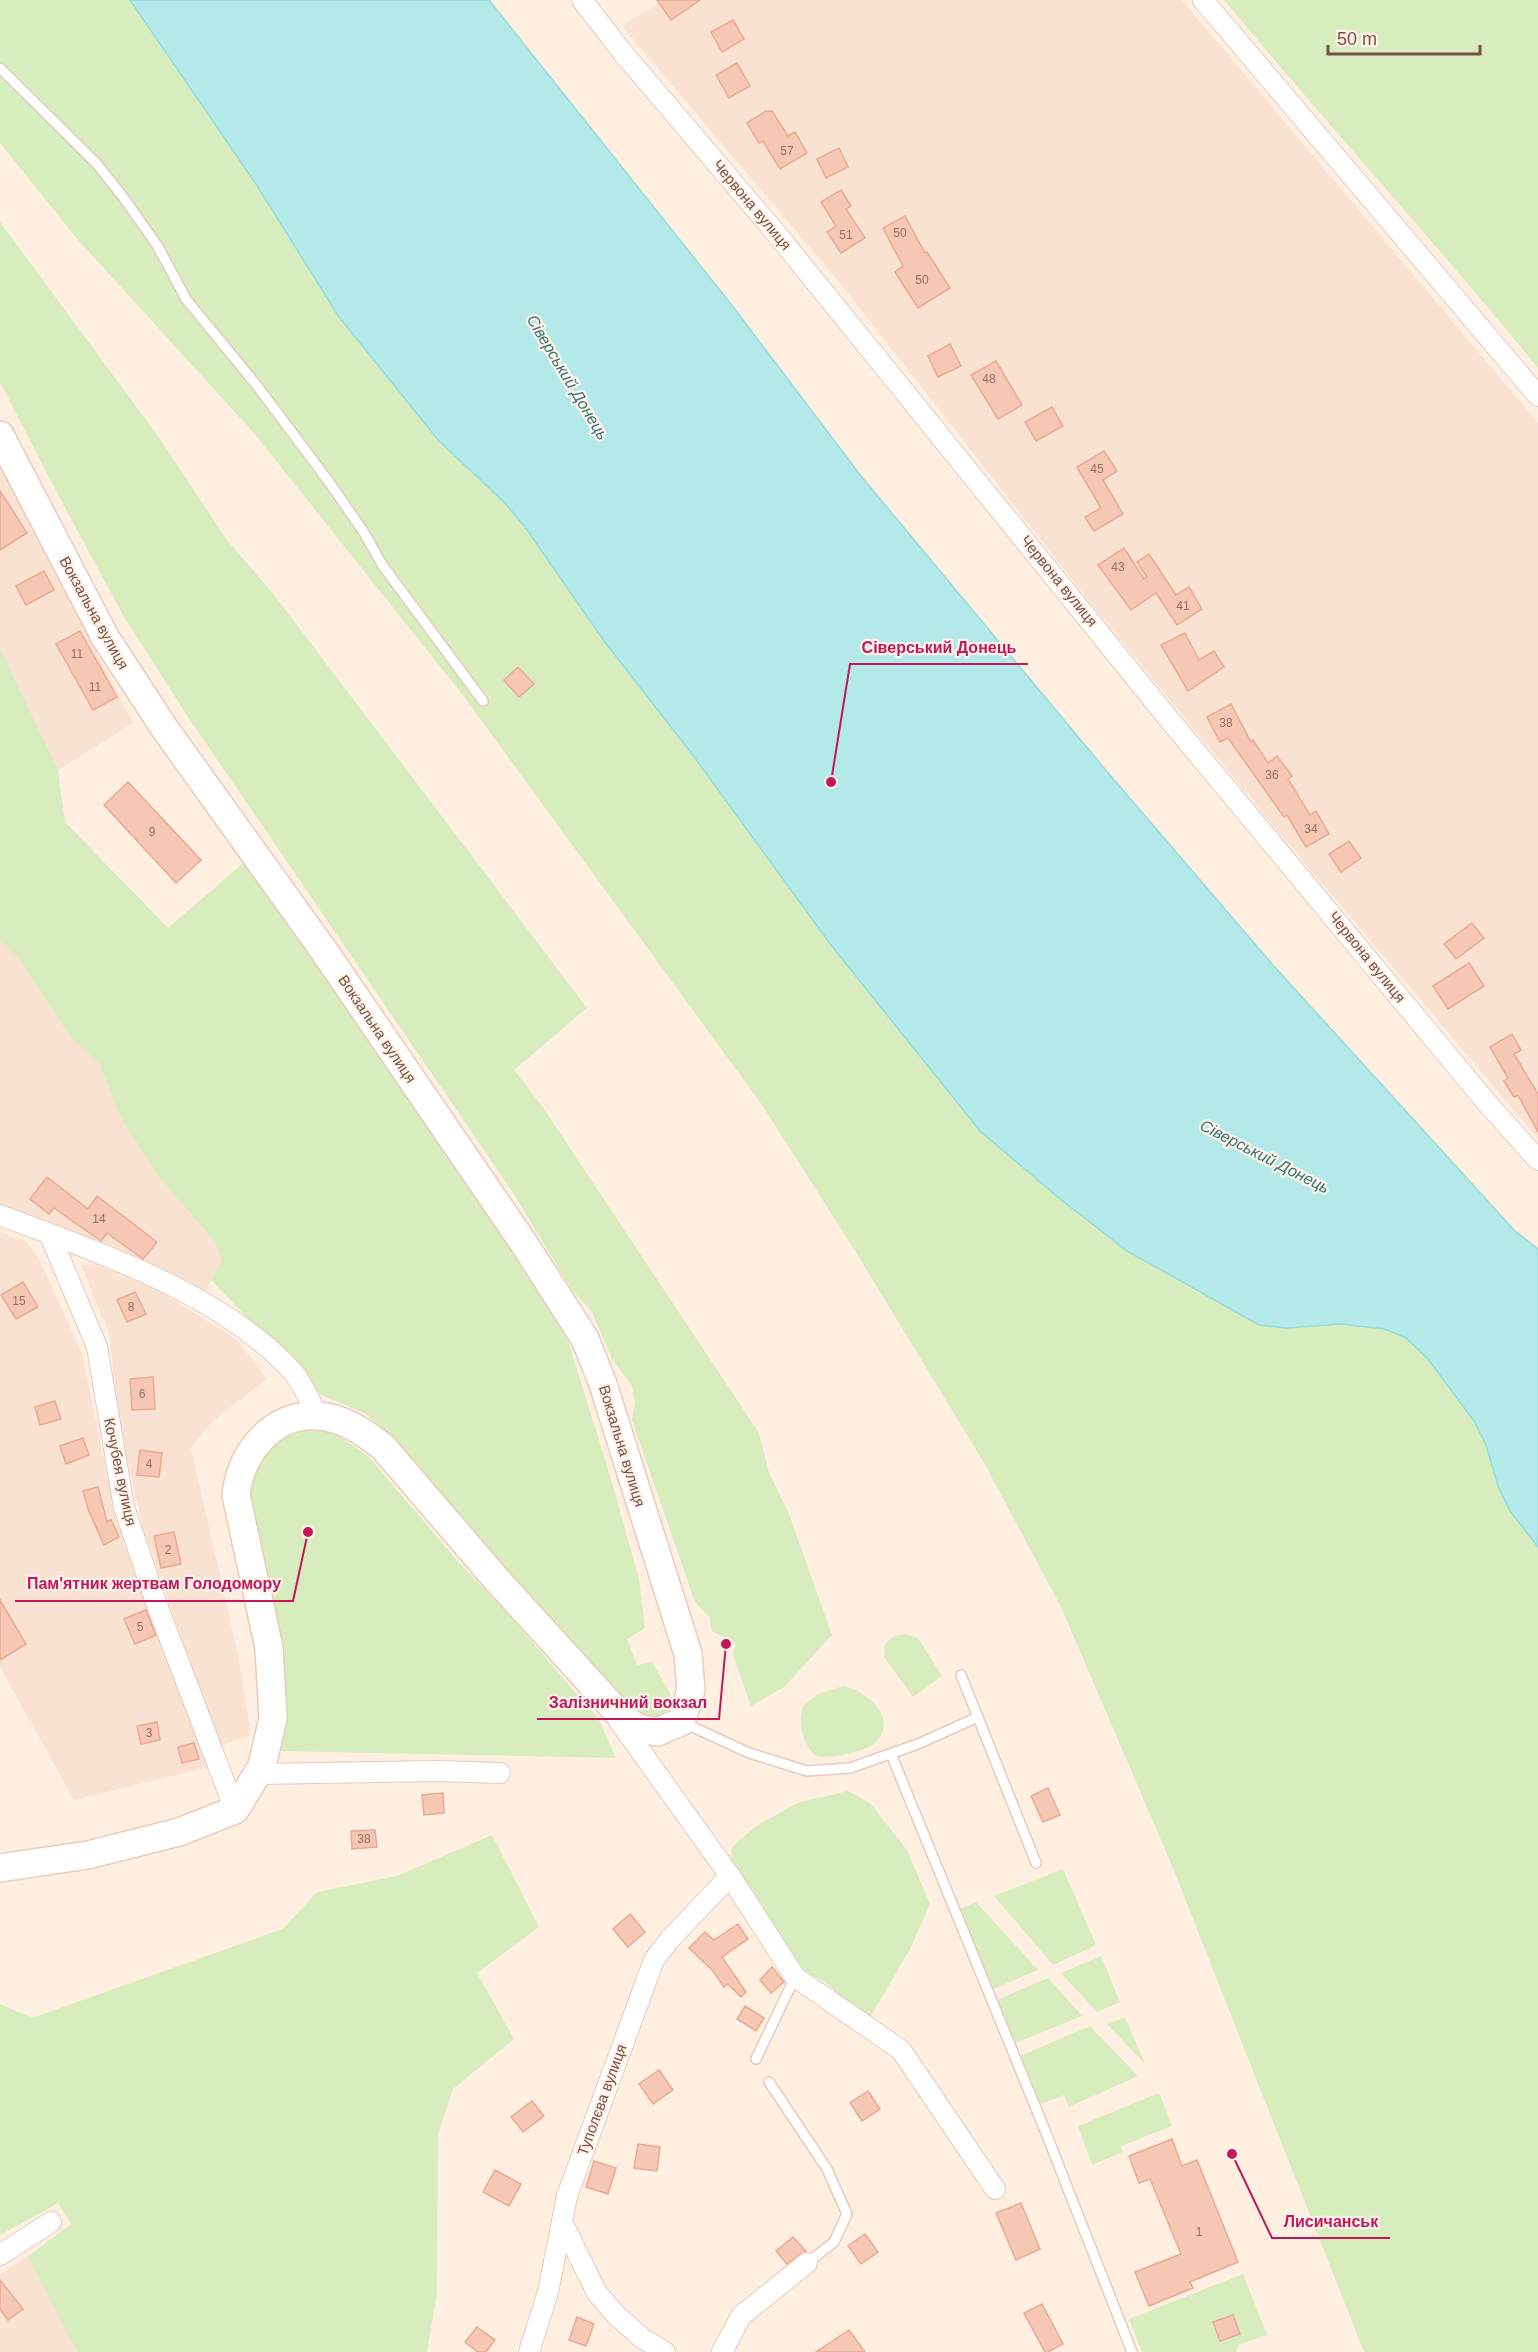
<svg xmlns="http://www.w3.org/2000/svg" width="1538" height="2352" font-family="Arial,sans-serif">
  <style>
    .residential { fill: #f9e2d1 }
    .green { fill: #d7edbe }
    .water { fill: #b3e9e9; stroke: #98dbdc; stroke-width: 1.5 }
    .building { fill: #f6c7b5; stroke: #eaaa94; stroke-width: 1.5 }
    .lines { fill: none; stroke-linecap: round; stroke-linejoin: round }
    .service-casing { stroke: #e5cbbe; stroke-width: 12 }
    .minor-casing { stroke: #e5cbbe; stroke-width: 22 }
    .secondary-casing { stroke: #ebcbbb; stroke-width: 30 }
    .service { stroke: #fff; stroke-width: 9 }
    .minor { stroke: #fff; stroke-width: 20 }
    .secondary { stroke: #fff; stroke-width: 27 }
    .labels { text-anchor: middle; stroke-width: 4.5; stroke-linejoin: round; paint-order: stroke }
    .number-label { font-size: 12px; fill: #986e61 }
    .street-label { font-size: 15px; fill: #785045; stroke: #fff3e9 }
    .water-label { font-size: 16px; font-style: italic; fill: #357577; stroke: #fff3e9 }
    .leader { fill: none; stroke: #c2185b; stroke-width: 2 }
    .callout-dot { fill: #c2185b; stroke: #fff3e9; stroke-width: 2 }
    .callout-label { font-size: 16px; text-anchor: middle; font-weight: bold; fill: #c2185b; stroke: #fff3e9; stroke-width: 4.5; stroke-linejoin: round; paint-order: stroke }
  </style>
  <rect width="100%" height="100%" fill="#feefe0"/>
  <g class="residential">
    <polygon points="664,0 1182,0 1538,423 1538,1139 1276,829 1092,605 840,283 622,26"/>
    <polygon points="0,466 133,723 58,770 0,648"/>
    <polygon points="0,940 18,956 51,1007 99,1063 121,1118 159,1177 215,1242 222,1261 204,1294 44,1221 0,1205"/>
    <polygon points="0,1232 26,1241 40,1261 82,1354 114,1508 209,1767 74,1800 0,1667"/>
    <polygon points="97,1264 168,1296 237,1340 267,1379 212,1422 191,1448 238,1655 251,1735 220,1746 143,1528 119,1423 109,1333 81,1265"/>
    <polygon points="28,2256 66,2323 76,2352 0,2352 0,2274"/>
  </g>
  <g class="green">
    <polygon points="0,0 130,0 256,184 339,317 439,441 504,502 525,527 604,641 692,754 831,945 980,1131 1090,1224 1127,1251 1199,1293 1286,1328 1340,1324 1385,1329 1406,1338 1428,1359 1474,1421 1486,1445 1498,1486 1510,1511 1538,1547 1538,2352 1364,2352 1171,1863 1061,1607 984,1463 854,1249 762,1105 462,694 253,432 78,240 0,143"/>
    <path d="M1224,0h314v368c-102,-125 -211,-244 -314,-368z"/>
    <polygon points="0,222 158,436 227,540 275,596 587,1008 514,1070 542,1106 759,1433 769,1473 789,1514 832,1635 784,1687 751,1706 733,1655 736,1644 712,1631 710,1618 695,1602 632,1420 635,1402 632,1386 612,1359 592,1312 572,1290 514,1194 188,717 124,617 55,489 0,382"/>
    <path d="M0,648l58,122 7,52 103,106 80,-69 296,433 25,52 39,125 31,110 6,49 -18,11 10,26 15,-3 18,31 2,12c-10,13 -18,14 -34,12l-79,-84 -173,-201 -20,-18 -45,-19 -110,-115 11,-19 -7,-19 -56,-65 -38,-59 -22,-55 -28,-25 -53,-81 -18,-17z"/>
    <polygon points="314,1427 340,1437 368,1456 455,1558 508,1614 599,1720 616,1758 275,1751 247,1493 253,1464 277,1441"/>
    <polygon points="904,1634 918,1638 942,1676 913,1697 884,1657 885,1644 894,1636"/>
    <path d="M843,1686c22,4 56,31 34,55 -7,8 -20,10 -30,13 -11,3 -21,4 -32,2 -13,-14 -17,-32 -12,-50l15,-12z"/>
    <polygon points="848,1791 870,1803 907,1850 930,1904 910,1949 868,2021 823,1980 799,1971 731,1861 732,1847 756,1826 797,1803"/>
    <polygon points="492,1835 539,1927 477,1973 514,2039 453,2089 438,2134 437,2293 427,2352 77,2352 28,2256 71,2224 58,2203 0,2235 0,2004 32,2018 283,1929 317,1892 397,1876"/>
    <polygon points="1063,1869 1096,1945 1053,1965 994,1896"/>
    <polygon points="976,1902 1038,1970 991,1990 957,1910"/>
    <polygon points="1101,1956 1120,2002 1097,2012 1061,1973"/>
    <polygon points="1048,1978 1082,2016 1013,2044 997,2000"/>
    <polygon points="1125,2017 1145,2064 1107,2024"/>
    <polygon points="1090,2026 1138,2076 1069,2107 1064,2095 1041,2104 1020,2056"/>
    <polygon points="1159,2093 1172,2126 1121,2146 1123,2152 1092,2165 1078,2126"/>
    <polygon points="1243,2274 1267,2335 1238,2345 1237,2352 1142,2352 1129,2319"/>
  </g>
  <polygon class="water" points="130,0 489,0 734,308 861,476 1104,768 1272,964 1514,1230 1538,1249 1538,1547 1510,1511 1498,1486 1486,1445 1474,1421 1428,1359 1406,1338 1385,1329 1340,1324 1286,1328 1259,1325 1127,1251 1060,1199 980,1131 831,945 692,754 604,641 525,527 504,502 439,441 339,317 256,184"/>
  <g class="building">
    <polygon points="657,0 700,0 671,20"/>
    <polygon points="733,20 744,39 722,52 711,32"/>
    <polygon points="737,63 750,86 729,98 716,75"/>
    <polygon points="766,111 772,111 788,136 795,132 807,153 780,169 763,141 759,143 747,123"/>
    <polygon points="839,148 848,167 826,178 817,159"/>
    <polygon points="841,190 851,206 846,209 865,238 841,253 827,232 836,226 821,202"/>
    <polygon points="905,216 925,253 927,252 950,288 918,308 895,272 903,266 883,228"/>
    <polygon points="950,344 961,366 938,377 928,356"/>
    <polygon points="996,361 1022,405 998,419 971,375"/>
    <polygon points="1052,407 1063,426 1036,441 1025,422"/>
    <polygon points="1104,451 1117,471 1103,480 1123,514 1094,531 1085,517 1101,508 1077,467"/>
    <polygon points="0,491 27,533 0,550"/>
    <polygon points="1124,548 1144,579 1147,577 1137,562 1149,554 1176,595 1189,587 1202,609 1177,625 1156,593 1131,610 1098,565"/>
    <polygon points="44,571 54,590 26,605 16,586"/>
    <polygon points="80,631 117,697 93,710 56,644"/>
    <polygon points="1185,633 1199,660 1214,651 1224,667 1188,691 1161,645"/>
    <polygon points="518,667 534,684 519,697 504,680"/>
    <polygon points="1231,704 1251,742 1253,740 1268,763 1277,756 1292,776 1288,779 1310,815 1316,811 1329,834 1306,847 1287,815 1284,817 1228,738 1220,742 1207,717"/>
    <polygon points="128,782 201,860 176,883 104,805"/>
    <polygon points="1349,841 1361,858 1341,872 1329,854"/>
    <polygon points="1472,923 1484,938 1456,959 1444,944"/>
    <polygon points="1469,963 1484,986 1448,1009 1433,986"/>
    <polygon points="1512,1034 1521,1050 1514,1054 1538,1094 1538,1132 1518,1095 1514,1097 1504,1081 1508,1078 1490,1047"/>
    <polygon points="47,1177 88,1209 97,1196 157,1242 143,1259 107,1233 101,1241 54,1208 49,1214 30,1199"/>
    <polygon points="23,1282 38,1307 16,1319 1,1295"/>
    <polygon points="135,1292 146,1314 127,1322 117,1300"/>
    <polygon points="153,1377 155,1409 132,1410 130,1379"/>
    <polygon points="55,1401 61,1419 40,1425 35,1407"/>
    <polygon points="83,1438 89,1455 66,1464 60,1446"/>
    <polygon points="140,1450 162,1453 159,1477 137,1475"/>
    <polygon points="98,1487 107,1522 111,1520 119,1537 104,1545 88,1509 83,1491"/>
    <polygon points="174,1532 181,1564 161,1568 154,1536"/>
    <polygon points="0,1600 26,1644 0,1660"/>
    <polygon points="146,1610 156,1635 135,1644 124,1619"/>
    <polygon points="157,1722 160,1740 141,1744 137,1726"/>
    <polygon points="194,1743 199,1759 182,1763 178,1747"/>
    <polygon points="1048,1788 1060,1815 1043,1822 1031,1796"/>
    <polygon points="443,1793 444,1813 424,1815 422,1795"/>
    <polygon points="375,1830 377,1847 352,1849 351,1831"/>
    <polygon points="630,1914 645,1932 628,1947 613,1929"/>
    <polygon points="738,1924 748,1939 722,1957 746,1992 741,1997 728,1984 724,1987 713,1971 689,1948 705,1932 714,1940"/>
    <polygon points="772,1967 784,1982 771,1993 760,1980"/>
    <polygon points="745,2006 764,2018 756,2031 737,2019"/>
    <polygon points="659,2070 673,2090 653,2104 639,2084"/>
    <polygon points="868,2091 880,2109 862,2121 850,2103"/>
    <polygon points="532,2101 544,2116 523,2132 511,2117"/>
    <polygon points="1172,2139 1182,2166 1197,2160 1238,2262 1190,2282 1193,2288 1149,2306 1135,2272 1181,2254 1150,2179 1139,2183 1129,2156"/>
    <polygon points="638,2144 660,2147 657,2171 634,2168"/>
    <polygon points="594,2161 616,2168 608,2194 586,2187"/>
    <polygon points="495,2170 521,2184 509,2206 483,2192"/>
    <polygon points="1021,2203 1040,2249 1016,2260 996,2213"/>
    <polygon points="865,2234 878,2252 861,2264 848,2246"/>
    <polygon points="793,2237 806,2251 787,2264 776,2251"/>
    <polygon points="0,2280 23,2309 8,2320 0,2309"/>
    <polygon points="1042,2304 1063,2344 1048,2352 1045,2352 1024,2313"/>
    <polygon points="1233,2315 1240,2334 1220,2341 1213,2322"/>
    <polygon points="577,2317 594,2324 586,2346 569,2340"/>
    <polygon points="477,2327 495,2340 486,2352 478,2352 465,2342"/>
    <polygon points="849,2330 865,2352 816,2352"/>
  </g>
  <g class="lines">
    <g class="service-casing">
      <g id="service">
        <polyline points="0,68 97,164 123,197 157,245 186,299 258,387 329,482 363,531 383,566 483,701"/>
        <polyline points="961,1675 1036,1863"/>
        <polyline points="682,1722 749,1753 807,1771 850,1768 918,1744 978,1717"/>
        <polyline points="891,1754 1044,2128 1132,2352"/>
        <polyline points="756,2059 795,1977"/>
        <polyline points="769,2082 827,2169 847,2214 834,2242 807,2263"/>
      </g>
    </g>
    <g class="minor-casing">
      <g id="minor">
        <polyline points="582,0 623,53 780,238 1168,718 1487,1103 1538,1160"/>
        <polyline points="1203,0 1538,396"/>
        <path d="M0,1215c98,38 220,77 293,157 10,12 17,30 25,44"/>
        <polyline points="50,1235 97,1347 124,1507 157,1605 235,1810"/>
        <polyline points="619,1721 730,1876 795,1977 901,2050 995,2189"/>
        <polyline points="257,1774 438,1771 500,1773"/>
        <polyline points="564,2226 597,2293 616,2315 642,2338 665,2352"/>
        <polyline points="0,2255 51,2222"/>
        <polyline points="529,2352 548,2292 567,2196 654,1960 670,1939 730,1876"/>
        <polyline points="722,2352 741,2316 807,2263"/>
      </g>
    </g>
    <g class="secondary-casing">
      <path id="secondary" d="M0,435l105,202 60,92 157,219 203,297 60,94 18,45 85,270 3,36 -10,32 -24,10 -20,-4 -17,-13 -123,-135 -114,-133c-19,-15 -41,-30 -66,-31 -45,-3 -77,38 -81,79l33,153 4,70 -11,48 -27,44 -56,22 -91,23 -88,13"/>
    </g>
    <use href="#service" class="service"/>
    <use href="#minor" class="minor"/>
    <use href="#secondary" class="secondary"/>
  </g>
  <g class="labels">
    <g class="number-label">
      <text x="787" y="155">57</text>
      <text x="900" y="237">50</text>
      <text x="846" y="239">51</text>
      <text x="922" y="284">50</text>
      <text x="989" y="383">48</text>
      <text x="1097" y="473">45</text>
      <text x="1118" y="571">43</text>
      <text x="1183" y="610">41</text>
      <text x="77" y="658">11</text>
      <text x="95" y="691">11</text>
      <text x="1226" y="727">38</text>
      <text x="1272" y="779">36</text>
      <text x="1311" y="833">34</text>
      <text x="152" y="836">9</text>
      <text x="99" y="1223">14</text>
      <text x="19" y="1305">15</text>
      <text x="131" y="1311">8</text>
      <text x="142" y="1398">6</text>
      <text x="149" y="1468">4</text>
      <text x="168" y="1554">2</text>
      <text x="140" y="1631">5</text>
      <text x="149" y="1737">3</text>
      <text x="364" y="1843">38</text>
      <text x="1199" y="2236">1</text>
    </g>
    <g class="street-label">
      <text transform="translate(752 205) rotate(50)" y="5">Червона вулиця</text>
      <text transform="translate(1059 581) rotate(51)" y="5">Червона вулиця</text>
      <text transform="translate(94 613) rotate(61)" y="5">Вокзальна вулиця</text>
      <text transform="translate(1367 957) rotate(51)" y="5">Червона вулиця</text>
      <text transform="translate(377 1029) rotate(56)" y="5">Вокзальна вулиця</text>
      <text transform="translate(622 1446) rotate(73)" y="5">Вокзальна вулиця</text>
      <text transform="translate(120 1472) rotate(78)" y="5">Кочубея вулиця</text>
      <text transform="translate(602 2100) rotate(-70)" y="5">Туполєва вулиця</text>
    </g>
    <g class="water-label">
      <text transform="translate(568 377) rotate(59)" y="6">Сіверський Донець</text>
      <text transform="translate(1265 1156) rotate(27)" y="6">Сіверський Донець</text>
    </g>
  </g>
  <path class="leader" d="M831 782L850 664H1028M308 1532L293 1601H15M726 1644L719 1719H537M1232 2154L1272 2238H1390"/>
  <g class="callout-dot">
    <circle cx="831" cy="782" r="6"/>
    <circle cx="308" cy="1532" r="6"/>
    <circle cx="726" cy="1644" r="6"/>
    <circle cx="1232" cy="2154" r="6"/>
  </g>
  <g class="callout-label">
    <text x="939" y="653">Сіверський Донець</text>
    <text x="154" y="1589">Пам'ятник жертвам Голодомору</text>
    <text x="628" y="1708">Залізничний вокзал</text>
    <text x="1331" y="2227">Лисичанськ</text>
  </g>
  <path d="M1328 45v9h152v-9" fill="none" stroke="#785045" stroke-width="3"/>
  <text x="1337" y="45" font-size="18" fill="#785045" stroke="#fff3e9" stroke-width="4.5" paint-order="stroke">50 m</text>
</svg>
